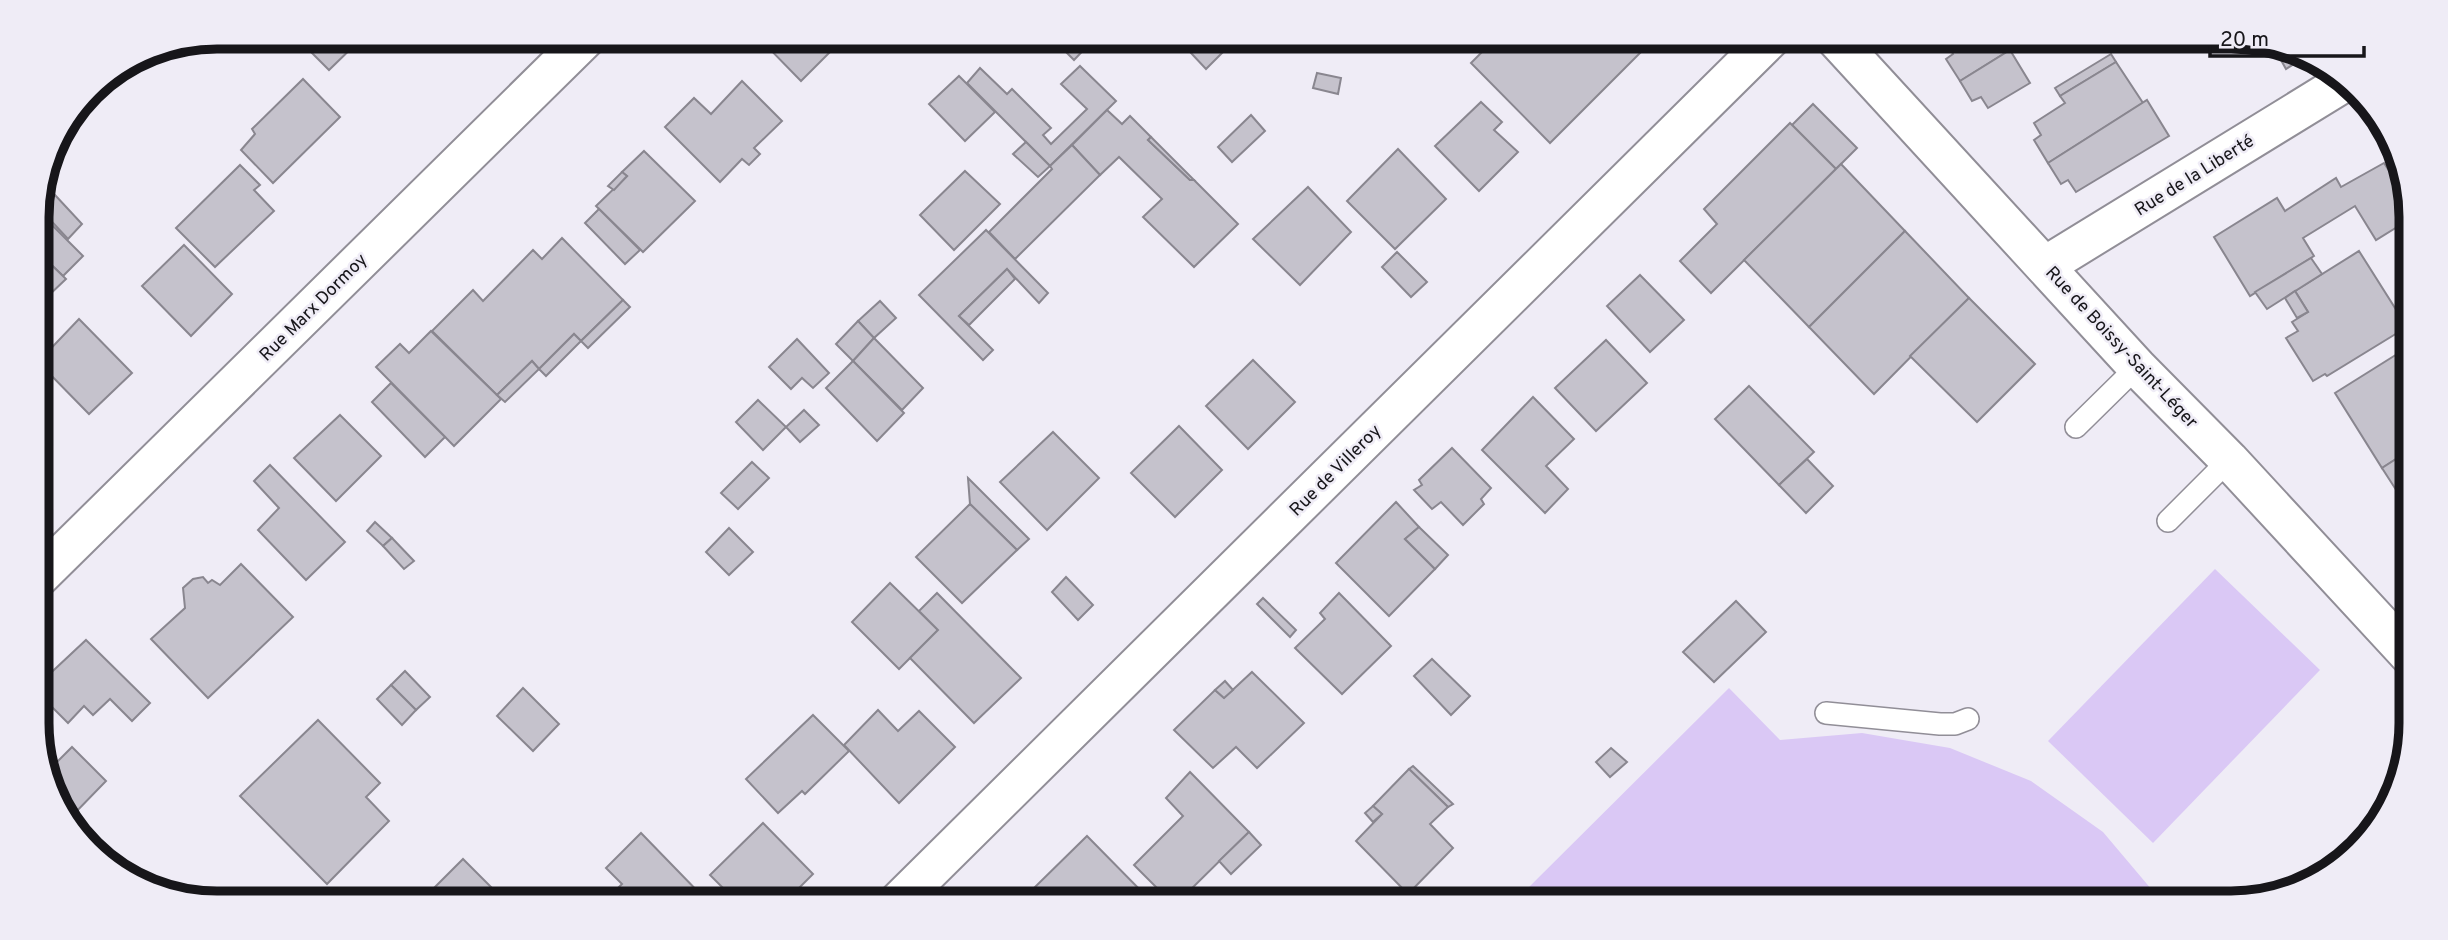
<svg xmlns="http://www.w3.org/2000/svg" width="2448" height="940" font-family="Overpass,sans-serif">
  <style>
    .green { fill: #dac8f5 }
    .building { fill: #c5c2cc; stroke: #89868f; stroke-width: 2 }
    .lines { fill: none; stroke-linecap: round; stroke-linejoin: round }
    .service-casing { stroke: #918e97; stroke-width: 24 }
    .minor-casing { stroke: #918e97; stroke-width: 42 }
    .secondary-casing { stroke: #918e97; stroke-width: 42 }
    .service { stroke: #fff; stroke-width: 21 }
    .minor { stroke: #fff; stroke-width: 38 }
    .secondary { stroke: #fff; stroke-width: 38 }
    .labels { text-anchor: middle; stroke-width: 5; stroke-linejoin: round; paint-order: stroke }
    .street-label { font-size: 18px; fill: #17161a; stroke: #efecf6 }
    .rim { fill: none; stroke: #17161a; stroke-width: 9 }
  </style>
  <rect width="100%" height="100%" fill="#efecf6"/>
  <g class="green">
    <polygon points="2215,569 2320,670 2153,843 2048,741"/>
    <polygon points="1729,688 1780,740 1862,733 1950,748 2031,781 2103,832 2163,903 1513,903"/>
  </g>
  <g class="building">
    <polygon points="296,37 363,37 329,70"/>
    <polygon points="758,37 823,37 834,48 801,81"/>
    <polygon points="823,37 845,37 834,48"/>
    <polygon points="1057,37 1096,37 1074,60 1054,40"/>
    <polygon points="1176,37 1238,37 1206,69"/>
    <polygon points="1497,37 1656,37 1550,143 1471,63"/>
    <polygon points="1951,37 2031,37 1960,81 1946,59 1953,54 1946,40"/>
    <polygon points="2272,44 2289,46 2305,57 2286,69"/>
    <polygon points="2010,50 2030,83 1988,108 1981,97 1972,101 1960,81"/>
    <polygon points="2111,54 2116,62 2060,96 2055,88"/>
    <polygon points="2116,62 2143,103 2048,163 2034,140 2041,135 2034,123 2065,103 2060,96"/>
    <polygon points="1080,66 1116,101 1050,166 967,83 980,68 1007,94 1012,89 1051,128 1043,135 1051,144 1087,109 1061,84"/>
    <polygon points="1317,73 1341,78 1338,94 1313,88"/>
    <polygon points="959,76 995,112 965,141 929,104"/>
    <polygon points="303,79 340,117 273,183 241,150 255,134 252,129"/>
    <polygon points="742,81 782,121 754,148 760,154 749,165 742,159 720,182 665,127 694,98 711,114"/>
    <polygon points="2147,100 2169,136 2076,192 2068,180 2061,184 2048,163"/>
    <polygon points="1481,102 1502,122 1494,130 1518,152 1479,191 1435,146"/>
    <polygon points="1813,104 1857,148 1836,169 1792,125"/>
    <polygon points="1107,110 1122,124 1130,116 1151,137 1148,140 1190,180 1194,180 1238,224 1194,267 1143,217 1162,199 1119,157 1100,175 1072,145"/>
    <polygon points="1251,115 1265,131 1232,162 1218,147"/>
    <polygon points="1790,123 1836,169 1711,293 1680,261 1717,224 1704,209"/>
    <polygon points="1151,137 1194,180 1190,180 1148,140"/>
    <polygon points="1026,142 1050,166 1038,177 1013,154"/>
    <polygon points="1072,145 1100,175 1015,259 989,232 1052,169 1050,166"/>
    <polygon points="1398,149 1446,199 1395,249 1347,201"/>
    <polygon points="644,151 695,201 643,252 596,206 627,176 622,172"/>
    <polygon points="2384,163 2410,203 2410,219 2376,240 2355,206 2303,238 2314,256 2250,296 2214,237 2277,198 2285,211 2336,178 2341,187"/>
    <polygon points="1841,164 1905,231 1809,327 1744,260"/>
    <polygon points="240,165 260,185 254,190 274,211 215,267 176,228"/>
    <polygon points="965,171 1000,204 954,250 920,215"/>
    <polygon points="622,172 627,176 614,190 608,186"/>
    <polygon points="2403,179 2410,193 2410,203 2397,183"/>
    <polygon points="1308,187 1351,232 1300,285 1253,239"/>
    <polygon points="55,195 82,224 68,239 41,210"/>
    <polygon points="599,209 640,250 625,264 585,223"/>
    <polygon points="40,213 83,256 63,276 37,251 37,216"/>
    <polygon points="986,230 1048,293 1039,303 1007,269 959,316 993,350 983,360 919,295"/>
    <polygon points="1905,231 1969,298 1874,394 1809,327"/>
    <polygon points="562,238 623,300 581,341 574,334 539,369 532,361 497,395 432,331 473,290 483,301 533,250 542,259"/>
    <polygon points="184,245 232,294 191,336 142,286"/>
    <polygon points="37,251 66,279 47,297 39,289"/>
    <polygon points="2359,251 2407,327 2327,376 2325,374 2313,381 2286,338 2298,331 2292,322 2308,312 2295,291"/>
    <polygon points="1397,252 1427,282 1411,297 1382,267"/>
    <polygon points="2311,258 2322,274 2267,309 2255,292"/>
    <polygon points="1007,269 1015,279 969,325 959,316"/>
    <polygon points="1640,275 1684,320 1650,352 1607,306"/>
    <polygon points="2295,291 2308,312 2297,318 2285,298"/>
    <polygon points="1969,298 2035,364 1977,422 1910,356"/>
    <polygon points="623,300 630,307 588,348 581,341"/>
    <polygon points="880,301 896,318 874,338 858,321"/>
    <polygon points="79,319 132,373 89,414 38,362"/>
    <polygon points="858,321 874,338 853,361 836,344"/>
    <polygon points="431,331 501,399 454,446 376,367 400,344 409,353"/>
    <polygon points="574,334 581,341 546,376 539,369"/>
    <polygon points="874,338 923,388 902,410 853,361"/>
    <polygon points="797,339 829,373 813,388 802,378 791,389 769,367"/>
    <polygon points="1606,340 1647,383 1596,431 1555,388"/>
    <polygon points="2410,346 2410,450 2382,468 2335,393"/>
    <polygon points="1253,360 1295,402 1248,449 1206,406"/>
    <polygon points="532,361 539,369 505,402 497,395"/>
    <polygon points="853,361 904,413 877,441 826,388"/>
    <polygon points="391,383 445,437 425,457 372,402"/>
    <polygon points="1749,386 1814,452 1779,485 1715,419"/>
    <polygon points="1533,397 1574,439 1546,466 1568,489 1545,513 1482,450"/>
    <polygon points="758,400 786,427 763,450 736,422"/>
    <polygon points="804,410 819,425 800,442 786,427"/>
    <polygon points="340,415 381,456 336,501 294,458"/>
    <polygon points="1179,426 1222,470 1175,517 1131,473"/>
    <polygon points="1053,432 1099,478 1047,530 1000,482"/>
    <polygon points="1452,448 1491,488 1481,499 1484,504 1463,525 1441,502 1432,509 1414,490 1422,485 1419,480"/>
    <polygon points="2410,450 2411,495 2408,491 2400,496 2382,468"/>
    <polygon points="1807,459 1833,486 1806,513 1779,485"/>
    <polygon points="752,462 769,478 738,509 721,493"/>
    <polygon points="270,465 345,542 306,580 258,530 279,508 254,481"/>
    <polygon points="968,478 1029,539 1017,550 970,504"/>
    <polygon points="1396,502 1419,527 1405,539 1435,569 1389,616 1336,563"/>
    <polygon points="970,504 1017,550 962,603 916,557"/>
    <polygon points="375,522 392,538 383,546 367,531"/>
    <polygon points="1419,527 1448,555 1435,569 1405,539"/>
    <polygon points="729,528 753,552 729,575 706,552"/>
    <polygon points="392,538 414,561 404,569 383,546"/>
    <polygon points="241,564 293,617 208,698 151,639 185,608 183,588 193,579 203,577 208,583 212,580 220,585"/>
    <polygon points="1066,577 1093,605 1078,620 1052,592"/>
    <polygon points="890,583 938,630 899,669 852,622"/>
    <polygon points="937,593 1021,678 974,723 910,658 938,630 919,611"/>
    <polygon points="1339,593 1391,646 1342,694 1295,648 1325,619 1320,613"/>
    <polygon points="1263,598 1296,630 1290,637 1257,604"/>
    <polygon points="1736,601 1766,632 1714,682 1683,652"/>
    <polygon points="86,640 150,703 132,721 110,699 93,715 84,706 68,723 40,695 40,683"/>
    <polygon points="1432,659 1470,696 1451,715 1414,676"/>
    <polygon points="405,671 430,697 416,710 391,685"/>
    <polygon points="1252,672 1304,723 1257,768 1236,747 1213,768 1174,730 1215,690 1224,698"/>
    <polygon points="1225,681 1233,690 1224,698 1215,690"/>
    <polygon points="391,685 416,710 402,725 377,699"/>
    <polygon points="523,688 559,724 533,751 497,716"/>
    <polygon points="878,710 898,731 919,711 955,747 899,803 844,745"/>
    <polygon points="813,715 849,751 805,794 802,791 778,813 746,779"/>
    <polygon points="318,720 380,783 366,797 389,821 327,884 240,796"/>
    <polygon points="72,747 106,781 70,818 47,772"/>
    <polygon points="1611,748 1627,762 1610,777 1596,762"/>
    <polygon points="1413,766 1453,804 1448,807 1409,769"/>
    <polygon points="1409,769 1448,807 1430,824 1453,848 1408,894 1356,841 1382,814 1373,806"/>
    <polygon points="1190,772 1249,832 1177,903 1172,903 1134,865 1183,816 1166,798"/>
    <polygon points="1373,806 1382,814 1373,822 1365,813"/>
    <polygon points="763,823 813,874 784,903 738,903 710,875"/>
    <polygon points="1249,832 1261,845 1231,874 1219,861"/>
    <polygon points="641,833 709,903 605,901 622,884 606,868"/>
    <polygon points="1087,836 1153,903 1051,903 1035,887"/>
    <polygon points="463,859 506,902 419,903"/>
  </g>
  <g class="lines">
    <g class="service-casing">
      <g id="service">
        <polyline points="2076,427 2137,367"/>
        <polyline points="2168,521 2229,460"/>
        <polyline points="1826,713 1940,724 1955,724 1968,719"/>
      </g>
    </g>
    <g class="minor-casing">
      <g id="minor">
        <polyline points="2045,266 2343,83"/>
        <polyline points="39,577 587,37"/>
        <polyline points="897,903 1772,37"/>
      </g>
    </g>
    <g class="secondary-casing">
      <polyline id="secondary" points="1834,37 2137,367 2229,460 2411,657"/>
    </g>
    <use href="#service" class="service"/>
    <use href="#minor" class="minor"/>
    <use href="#secondary" class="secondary"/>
  </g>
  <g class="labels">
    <g class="street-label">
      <text transform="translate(2194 175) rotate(-32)" y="6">Rue de la Liberté</text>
      <text transform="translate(313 307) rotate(-45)" y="6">Rue Marx Dormoy</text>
      <text transform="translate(2122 347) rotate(47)" y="6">Rue de Boissy-Saint-Léger</text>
      <text transform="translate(1335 470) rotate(-45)" y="6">Rue de Villeroy</text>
    </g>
  </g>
  <path d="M0 0H2448V940H0ZM217 49H2231A168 168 0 0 1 2399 217V723A168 168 0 0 1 2231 891H217A168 168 0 0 1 49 723V217A168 168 0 0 1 217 49Z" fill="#efecf6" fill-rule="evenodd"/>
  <path class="rim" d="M217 49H2231A168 168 0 0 1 2399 217V723A168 168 0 0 1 2231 891H217A168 168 0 0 1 49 723V217A168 168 0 0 1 217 49Z"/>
  <path d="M2210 46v10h154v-10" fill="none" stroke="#17161a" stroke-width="3.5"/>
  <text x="2220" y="46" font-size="21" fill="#17161a" stroke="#efecf6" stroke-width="5" paint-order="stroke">20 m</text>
</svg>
